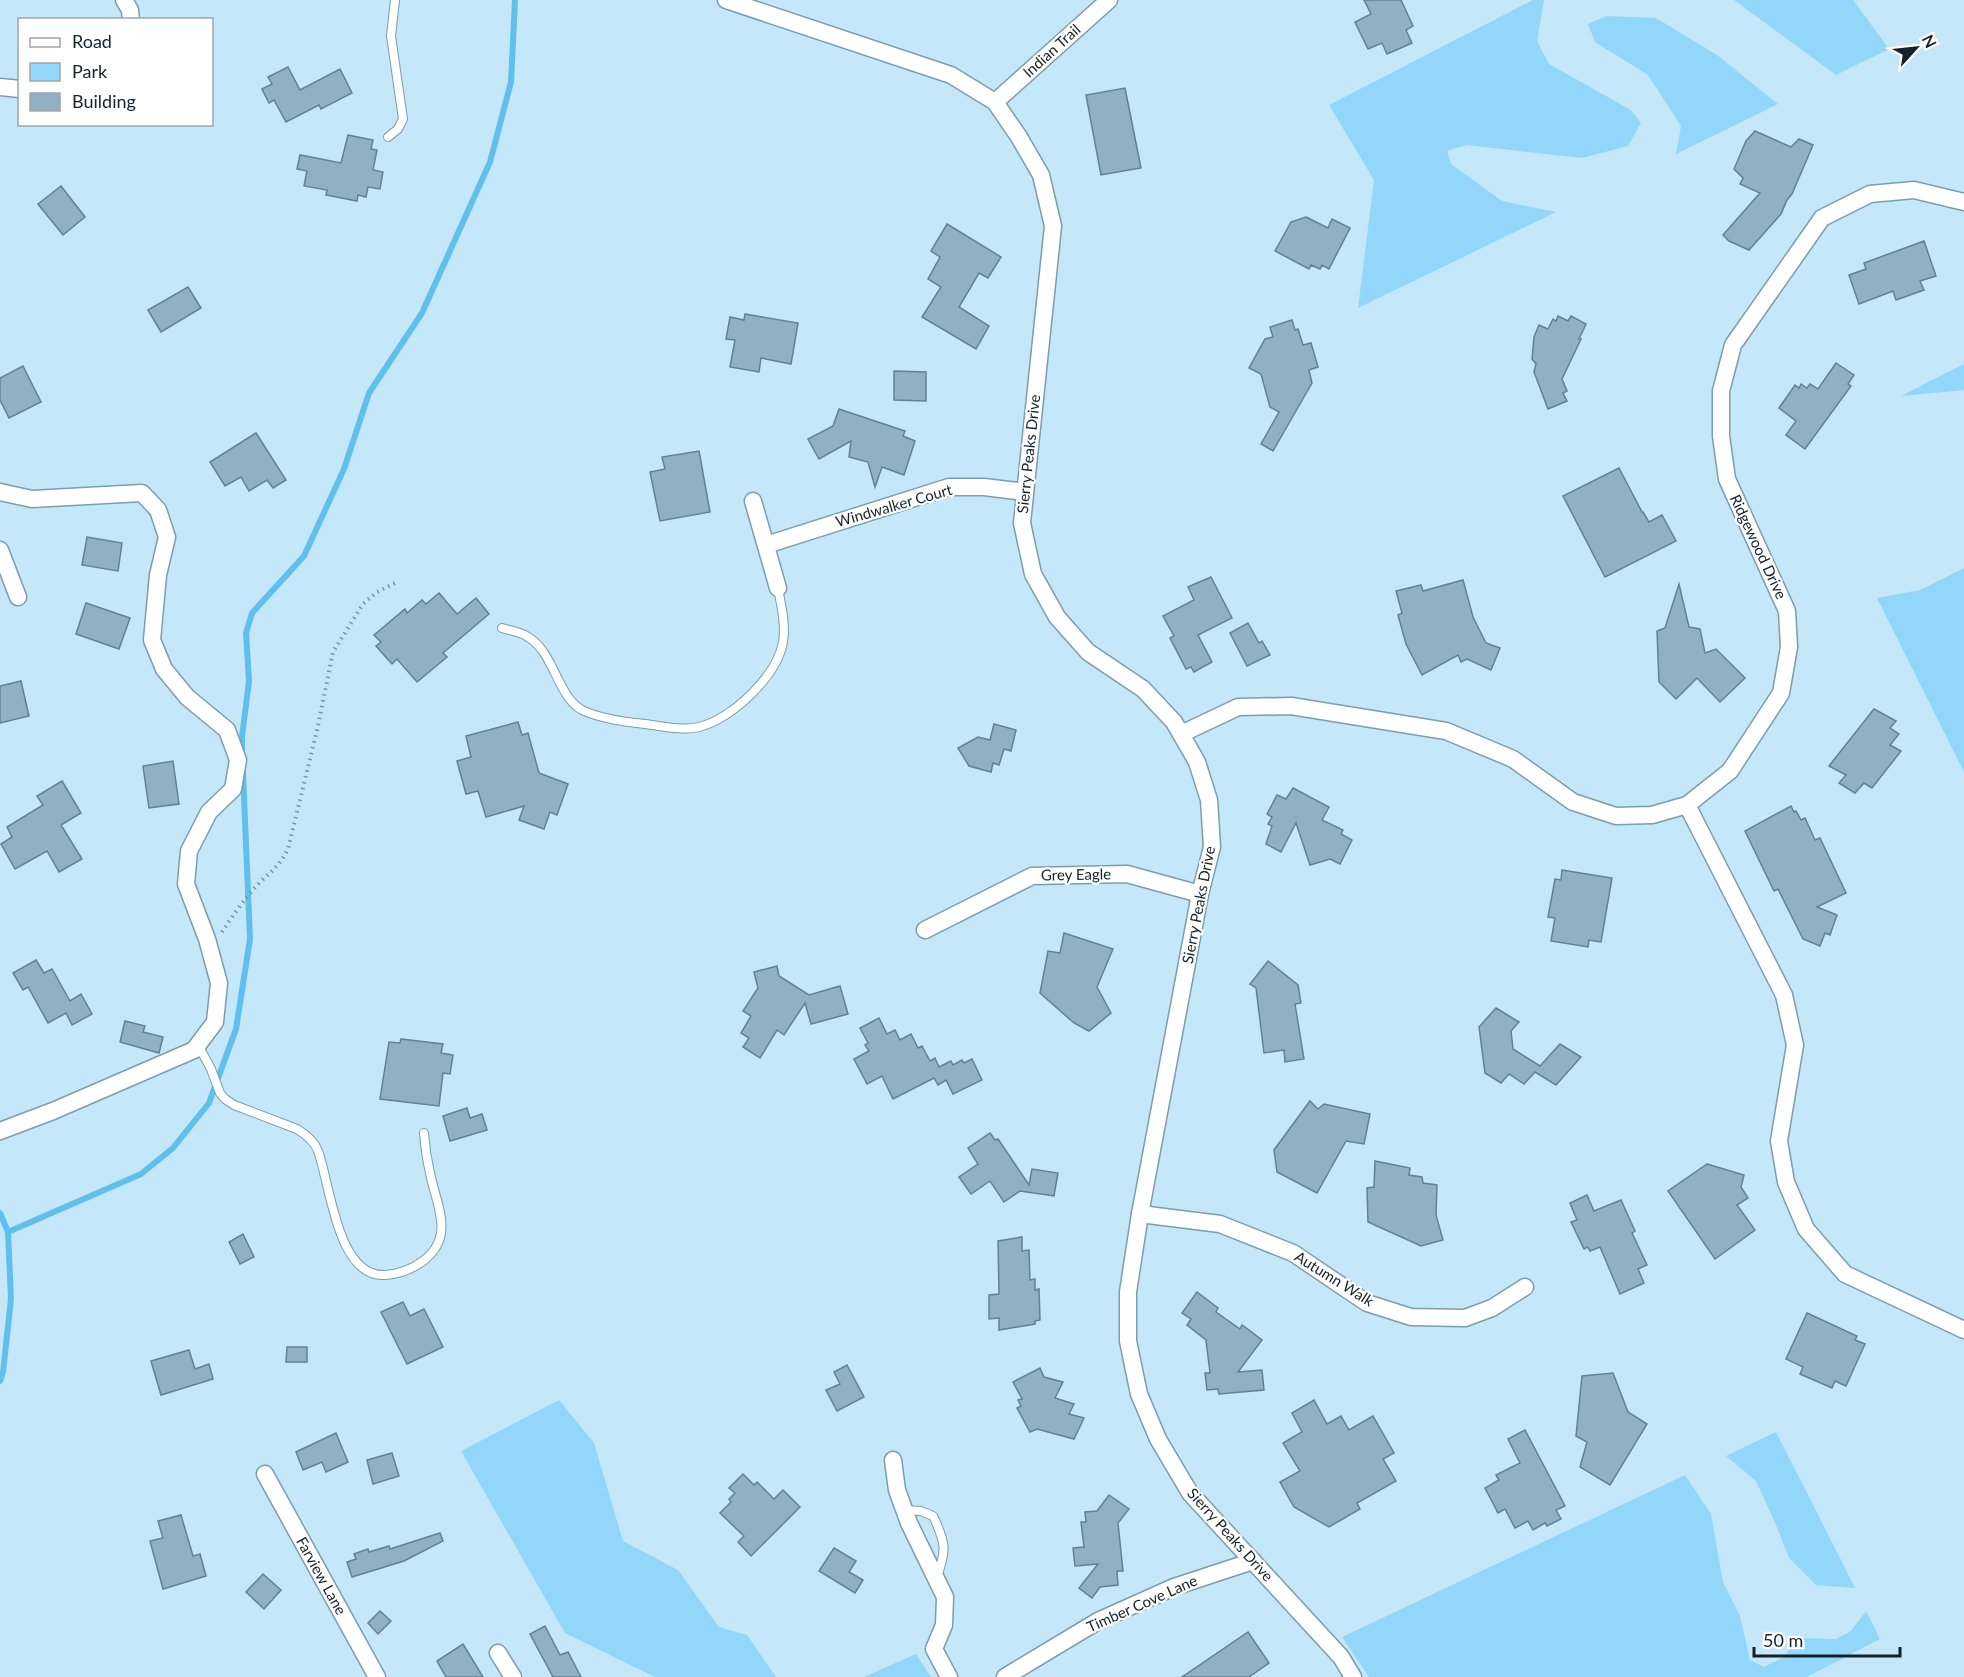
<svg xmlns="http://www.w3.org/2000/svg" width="1964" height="1677" font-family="Lato,sans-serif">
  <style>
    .green { fill: #92d7f9 }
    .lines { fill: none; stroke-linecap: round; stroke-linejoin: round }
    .stream { stroke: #5fc0ee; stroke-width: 6 }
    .building { fill: #90b1c3; stroke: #628293; stroke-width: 1.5 }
    .service-casing { stroke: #7c9dae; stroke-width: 10 }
    .minor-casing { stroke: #7c9dae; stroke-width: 19 }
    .path { stroke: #7b95a3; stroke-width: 4; stroke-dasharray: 1.5 4.5; stroke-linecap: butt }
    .service { stroke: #fff; stroke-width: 8 }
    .minor { stroke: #fff; stroke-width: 16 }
    .labels { text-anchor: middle; stroke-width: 4.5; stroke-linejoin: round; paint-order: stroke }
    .street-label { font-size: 15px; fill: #152229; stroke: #fff }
  </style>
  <rect width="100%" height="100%" fill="#c4e7f9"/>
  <g class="green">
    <polygon points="1533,0 1544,0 1537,41 1549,64 1631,110 1641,123 1628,146 1582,158 1467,145 1447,151 1451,164 1502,201 1556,212 1358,308 1374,180 1329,105"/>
    <polygon points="1734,0 1853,0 1889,49 1836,75"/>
    <polygon points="1606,16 1656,18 1717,55 1778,104 1676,154 1681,126 1648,75 1595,42 1588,24"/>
    <polygon points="1964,364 1964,390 1901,396"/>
    <polygon points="1964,568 1964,772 1877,598 1920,590"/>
    <polygon points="559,1400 594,1443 623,1541 678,1570 719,1627 747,1635 776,1677 655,1677 565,1633 461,1451"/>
    <polygon points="1776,1432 1855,1588 1816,1585 1789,1558 1776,1525 1756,1481 1726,1456"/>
    <polygon points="1685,1475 1711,1514 1723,1582 1740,1616 1750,1660 1764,1667 1784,1657 1797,1638 1836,1639 1851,1631 1866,1611 1880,1639 1807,1677 1369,1677 1342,1637"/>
    <polygon points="916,1654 931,1677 864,1677"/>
  </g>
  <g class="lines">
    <g class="stream">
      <polyline points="242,754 242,737 249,681 246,633 252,613 304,556 344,469 369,393 422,313 490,162 511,82 515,0"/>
      <polyline points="0,1213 8,1232 11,1299 3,1372 0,1381"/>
      <polyline points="8,1232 141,1174 173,1148 209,1103 236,1029 250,939 243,773"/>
    </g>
  </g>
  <g class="building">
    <polygon points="1364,0 1401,0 1413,26 1406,30 1412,43 1387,54 1382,43 1368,49 1355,22 1371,14"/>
    <polygon points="288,67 300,90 340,69 352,93 321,109 319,105 286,122 274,100 269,103 262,89 272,84 268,77"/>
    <polygon points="1125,88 1141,168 1101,175 1086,95"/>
    <polygon points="1755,131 1791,147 1799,139 1813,145 1792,194 1787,200 1781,214 1749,250 1729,241 1723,235 1760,193 1740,184 1743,178 1734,169 1746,141"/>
    <polygon points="348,135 373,140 371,149 377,150 373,170 383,172 380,189 368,187 366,197 358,195 357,201 326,195 327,190 304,186 307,171 297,169 300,155 341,163"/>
    <polygon points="61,186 85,217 63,235 38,204"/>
    <polygon points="1306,217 1328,228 1332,219 1350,228 1329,269 1322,265 1320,269 1311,265 1309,269 1275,251 1291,222"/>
    <polygon points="947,224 1001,257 988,278 979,273 959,307 989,326 976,349 922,317 941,287 928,279 940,257 931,251"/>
    <polygon points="1924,241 1936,276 1920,281 1924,290 1896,300 1893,291 1859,304 1849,275 1866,269 1864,263"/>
    <polygon points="188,287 201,308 161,332 148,310"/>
    <polygon points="745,314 798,323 791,364 761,358 759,372 730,367 735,340 726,339 730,317 744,320"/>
    <polygon points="1558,316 1568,321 1571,316 1586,324 1579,339 1581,339 1562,379 1567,391 1563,393 1567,401 1548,409 1534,372 1536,364 1532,359 1534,337 1539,325 1548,329 1553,319 1556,321"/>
    <polygon points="1292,320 1295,330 1298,329 1303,345 1311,343 1318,367 1309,370 1312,383 1273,451 1261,444 1279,412 1270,407 1261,374 1249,368 1265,339 1273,337 1270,327"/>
    <polygon points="1836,363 1854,375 1848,384 1851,386 1805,449 1786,435 1796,421 1779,408 1795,385 1799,388 1801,384 1807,388 1810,384 1818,389"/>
    <polygon points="23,366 41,402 9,418 0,400 0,378"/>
    <polygon points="894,371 926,372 926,401 894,400"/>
    <polygon points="839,409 905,431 903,436 915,441 904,475 882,467 875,487 868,462 849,457 851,441 819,459 808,439 833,426"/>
    <polygon points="256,433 286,480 273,488 267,480 249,491 241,477 225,486 210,462"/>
    <polygon points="699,451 710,512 660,521 650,472 665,469 662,457"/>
    <polygon points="1619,468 1642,512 1643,512 1649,522 1662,515 1676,541 1605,577 1563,496"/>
    <polygon points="87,537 122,543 118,571 82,565"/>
    <polygon points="1211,577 1232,618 1198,635 1212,662 1194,672 1191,667 1186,669 1170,638 1174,636 1163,616 1194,600 1188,587"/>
    <polygon points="1463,580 1473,617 1486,643 1500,648 1491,670 1467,659 1461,662 1458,655 1422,675 1406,644 1398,615 1402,613 1396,591 1421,585 1423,591"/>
    <polygon points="1679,584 1689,627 1700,629 1705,653 1716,649 1745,678 1720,702 1697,678 1676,699 1659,682 1657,631 1665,628"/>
    <polygon points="439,593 457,614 476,598 489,614 443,653 447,657 417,682 397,659 392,664 376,646 381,642 374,635 405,609 407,613 422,600 426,604"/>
    <polygon points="86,603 130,618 119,649 76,634"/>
    <polygon points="1248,623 1259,643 1262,641 1270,655 1247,666 1230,633"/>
    <polygon points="21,681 29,716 0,723 0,686"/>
    <polygon points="1874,709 1896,721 1890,728 1899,734 1890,745 1901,751 1872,788 1864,783 1855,793 1839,783 1846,775 1829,766"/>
    <polygon points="518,722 522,735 528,733 539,773 568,784 557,815 550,812 544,829 519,820 524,806 486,817 478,791 466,794 457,761 471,757 466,736"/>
    <polygon points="994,724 1016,730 1011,751 1004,749 999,765 993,763 991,772 969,766 958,748 978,737 990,740"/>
    <polygon points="173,761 179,804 149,808 143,766"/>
    <polygon points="62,781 81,813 61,825 82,859 59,872 47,851 15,869 1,844 12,837 7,827 43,805 37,796"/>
    <polygon points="1293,788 1329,807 1322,820 1343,830 1341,834 1352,840 1340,864 1330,859 1310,865 1296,823 1281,852 1266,844 1272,826 1268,824 1272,817 1267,814 1277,795 1286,799"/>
    <polygon points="1791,806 1794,812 1796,811 1801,820 1805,818 1815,840 1820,838 1846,893 1817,907 1837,915 1830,935 1825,933 1820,946 1803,939 1778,889 1774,891 1745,831"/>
    <polygon points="1562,870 1612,878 1601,942 1589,940 1588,947 1551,941 1555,918 1548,917 1555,879 1561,880"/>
    <polygon points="1064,933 1113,949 1097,987 1111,1013 1089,1031 1074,1023 1040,993 1048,951 1060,953"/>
    <polygon points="36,960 44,973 52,969 70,1001 81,994 92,1014 72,1025 66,1013 48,1023 28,987 23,990 13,973"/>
    <polygon points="1268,961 1298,985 1301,1003 1295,1004 1304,1059 1285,1062 1284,1050 1264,1053 1256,988 1250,984"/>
    <polygon points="777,966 779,976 809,995 840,986 848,1014 811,1024 805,1003 784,1035 777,1030 760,1058 743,1047 749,1038 741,1033 751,1016 743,1011 758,988 754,972"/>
    <polygon points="1496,1008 1519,1022 1511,1031 1513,1049 1540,1066 1560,1044 1581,1057 1556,1085 1535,1072 1524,1084 1509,1074 1501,1083 1485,1073 1479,1027"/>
    <polygon points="879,1018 887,1034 895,1030 900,1040 911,1034 918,1048 922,1046 930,1061 935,1058 939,1067 951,1061 953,1065 962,1060 964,1063 972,1059 982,1080 953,1094 946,1080 938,1085 934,1078 893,1099 882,1076 867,1084 854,1059 869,1051 865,1045 868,1043 860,1028"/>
    <polygon points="125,1021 145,1026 143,1032 163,1037 159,1053 120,1042"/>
    <polygon points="401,1039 443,1044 441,1053 453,1055 450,1074 443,1073 439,1106 380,1099 389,1042 400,1043"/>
    <polygon points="1310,1101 1318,1109 1324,1104 1370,1114 1364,1144 1346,1141 1317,1193 1277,1172 1274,1150"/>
    <polygon points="467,1108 470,1118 482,1114 487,1130 450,1141 443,1116"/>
    <polygon points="990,1133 995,1140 998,1139 1029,1185 1032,1169 1058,1173 1054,1196 1020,1191 1004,1202 990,1181 971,1194 959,1177 978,1164 968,1148"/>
    <polygon points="1375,1161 1410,1168 1409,1175 1422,1177 1423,1183 1437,1185 1436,1215 1443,1240 1421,1246 1368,1222 1367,1188 1374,1187"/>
    <polygon points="1707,1164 1744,1175 1741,1187 1748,1198 1737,1205 1755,1230 1715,1259 1668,1191"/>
    <polygon points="1587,1195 1594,1211 1621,1200 1635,1231 1632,1233 1647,1265 1638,1269 1644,1283 1620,1294 1600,1247 1590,1251 1588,1247 1584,1249 1571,1222 1577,1220 1570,1203"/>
    <polygon points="243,1234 254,1257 240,1264 229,1242"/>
    <polygon points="1022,1237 1022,1251 1029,1250 1030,1280 1035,1279 1035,1290 1039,1289 1040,1320 1035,1321 1035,1324 999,1330 999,1318 989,1319 989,1295 999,1294 998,1241"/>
    <polygon points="1197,1292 1218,1308 1216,1312 1240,1329 1242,1325 1262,1340 1238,1372 1262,1370 1264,1390 1219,1394 1218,1389 1207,1390 1205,1373 1210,1373 1206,1340 1187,1325 1191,1319 1182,1313"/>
    <polygon points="403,1302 410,1316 424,1309 443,1347 407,1364 381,1312"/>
    <polygon points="1807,1313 1857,1336 1855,1340 1865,1344 1846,1386 1835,1381 1832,1388 1800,1374 1803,1367 1786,1359"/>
    <polygon points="287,1347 307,1347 307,1362 286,1362"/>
    <polygon points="189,1350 195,1369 209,1364 213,1379 161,1395 151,1361"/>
    <polygon points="847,1365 864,1397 837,1411 826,1390 840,1384 834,1372"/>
    <polygon points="1040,1368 1044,1377 1063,1382 1055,1398 1074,1404 1069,1414 1084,1418 1074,1439 1037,1429 1030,1432 1017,1408 1021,1406 1018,1400 1022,1399 1013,1382"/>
    <polygon points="1613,1373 1628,1412 1647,1424 1610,1485 1580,1467 1587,1442 1576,1436 1582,1376"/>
    <polygon points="1314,1400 1327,1424 1341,1416 1349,1430 1373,1416 1394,1453 1383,1459 1396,1481 1357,1503 1360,1509 1329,1527 1294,1507 1280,1482 1300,1471 1283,1443 1302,1432 1292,1413"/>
    <polygon points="1525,1430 1565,1506 1556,1510 1561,1519 1547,1526 1545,1523 1533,1530 1528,1521 1515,1528 1505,1509 1498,1513 1485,1488 1499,1480 1496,1475 1520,1463 1508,1439"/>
    <polygon points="336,1433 348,1462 326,1472 322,1462 303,1470 296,1452"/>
    <polygon points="392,1453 399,1476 373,1484 367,1460"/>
    <polygon points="743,1474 754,1485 757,1482 774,1499 783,1490 800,1507 751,1556 738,1542 744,1536 720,1513 731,1502 729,1499 735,1493 729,1488"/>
    <polygon points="1109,1495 1129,1509 1118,1523 1123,1571 1117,1571 1118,1585 1100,1587 1092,1598 1079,1588 1098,1564 1075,1566 1073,1548 1084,1547 1081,1522 1086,1522 1085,1512 1097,1511"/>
    <polygon points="181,1515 193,1556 200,1554 206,1576 163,1589 150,1541 163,1538 158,1521"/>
    <polygon points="440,1533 443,1541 404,1561 352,1577 347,1562 356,1559 354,1554 368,1549 369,1552 389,1546 390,1549"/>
    <polygon points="834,1548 856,1561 849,1572 863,1580 855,1593 819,1571"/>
    <polygon points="263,1574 281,1590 264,1609 246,1592"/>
    <polygon points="380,1611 391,1621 378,1634 368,1623"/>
    <polygon points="545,1626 560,1655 568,1652 581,1677 553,1677 530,1634"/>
    <polygon points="1248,1632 1269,1663 1249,1677 1182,1677"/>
    <polygon points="463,1644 483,1677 446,1677 437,1661"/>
  </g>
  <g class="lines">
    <g class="service-casing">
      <g id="service">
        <polyline points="388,137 398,129 403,119 391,36 395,0"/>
        <path d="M502,628c9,3 19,4 26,9 26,15 29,59 54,73 19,9 42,12 63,14 17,2 37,7 54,3 33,-8 78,-51 84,-85 3,-18 -2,-37 -5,-54"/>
        <path d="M198,1045l13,24 9,24 5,6 9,6 63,24c8,5 18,13 21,22 12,32 19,127 67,124 15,-1 26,-5 38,-14 33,-25 13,-56 7,-88 -3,-13 -5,-27 -6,-40"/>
        <path d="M904,1510l17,1 12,5c13,27 14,35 3,63"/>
      </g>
    </g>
    <g class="minor-casing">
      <g id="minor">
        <polyline points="124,0 130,10 131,20"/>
        <polyline points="726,0 951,75 995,102 1019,137 1041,175 1053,226 1022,523 1033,574 1057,617 1088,652 1143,689 1174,722 1197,762 1209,800 1212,847 1200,894 1140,1214 1128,1292 1128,1341 1139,1394 1158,1439 1190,1493 1341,1657 1353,1677"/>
        <polyline points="0,87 20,89"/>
        <polyline points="995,102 1109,0"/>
        <polyline points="0,492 32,499 142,493 158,510 167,537 158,575 152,640 164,669 187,697 227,730 238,760 233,789 209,812 189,851 186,884 207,939 219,983 215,1022 194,1050 53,1111 0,1131"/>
        <polyline points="753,501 778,588"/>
        <polyline points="766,545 949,487 984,487 1025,492"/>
        <polyline points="0,550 18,597"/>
        <polyline points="1181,734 1238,707 1291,706 1446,731 1513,759 1573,802 1616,816 1652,815 1687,805 1730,771 1781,693 1789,647 1787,611 1727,479 1721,436 1721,391 1733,345 1822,218 1870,194 1914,190 1964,202"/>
        <polyline points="1687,805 1784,995 1795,1045 1779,1141 1786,1182 1806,1229 1845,1274 1964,1330"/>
        <polyline points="925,930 1032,876 1127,874 1200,894"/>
        <polyline points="1140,1214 1220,1224 1293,1253 1367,1303 1411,1317 1465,1318 1492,1308 1525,1287"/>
        <polyline points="893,1460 897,1490 909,1523 945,1597 944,1625 934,1649 949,1677"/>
        <polyline points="265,1474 377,1677"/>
        <polyline points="498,1653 513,1677"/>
        <polyline points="1005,1677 1098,1621 1174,1587 1253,1561"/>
      </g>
    </g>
    <path class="path" d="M222,932c11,-17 24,-35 38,-50 13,-12 20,-17 28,-33l30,-123 15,-74 30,-48 14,-12 20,-10"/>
    <use href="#service" class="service"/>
    <use href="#minor" class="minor"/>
  </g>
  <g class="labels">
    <g class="street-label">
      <text transform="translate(1052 51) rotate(-42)" y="5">Indian Trail</text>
      <text transform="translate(1029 454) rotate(-84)" y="5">Sierry Peaks Drive</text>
      <text transform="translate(894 506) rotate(-16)" y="5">Windwalker Court</text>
      <text transform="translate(1758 547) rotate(65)" y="5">Ridgewood Drive</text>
      <text transform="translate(1076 875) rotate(-1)" y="5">Grey Eagle</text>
      <text transform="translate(1199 905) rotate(-79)" y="5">Sierry Peaks Drive</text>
      <text transform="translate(1334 1279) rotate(32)" y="5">Autumn Walk</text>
      <text transform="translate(1230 1535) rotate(48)" y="5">Sierry Peaks Drive</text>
      <text transform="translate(321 1576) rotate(61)" y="5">Farview Lane</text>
      <text transform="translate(1142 1604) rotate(-24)" y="5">Timber Cove Lane</text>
    </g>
  </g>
  <rect x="18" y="18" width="195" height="108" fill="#ffffff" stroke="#a1a7a9" stroke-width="1.5"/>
  <rect x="30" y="38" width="30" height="9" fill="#ffffff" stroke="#a1a7a9" stroke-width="1.5"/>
  <text x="72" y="48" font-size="18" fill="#152229">Road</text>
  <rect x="30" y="63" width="30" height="18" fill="#92d7f9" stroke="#a1a7a9" stroke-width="1.5"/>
  <text x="72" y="78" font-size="18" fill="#152229">Park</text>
  <rect x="30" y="93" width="30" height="18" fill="#90b1c3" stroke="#a1a7a9" stroke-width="1.5"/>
  <text x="72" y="108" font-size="18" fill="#152229">Building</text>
  <g transform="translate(1916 48) rotate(63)" stroke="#ffffff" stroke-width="4.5" paint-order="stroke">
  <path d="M0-4.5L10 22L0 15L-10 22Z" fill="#152229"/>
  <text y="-9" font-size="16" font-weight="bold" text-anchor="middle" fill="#152229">N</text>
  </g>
  <path d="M1754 1647v9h146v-9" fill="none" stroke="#152229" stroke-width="3"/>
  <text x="1763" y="1647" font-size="18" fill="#152229" stroke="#ffffff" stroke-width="4.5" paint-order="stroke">50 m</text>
</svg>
